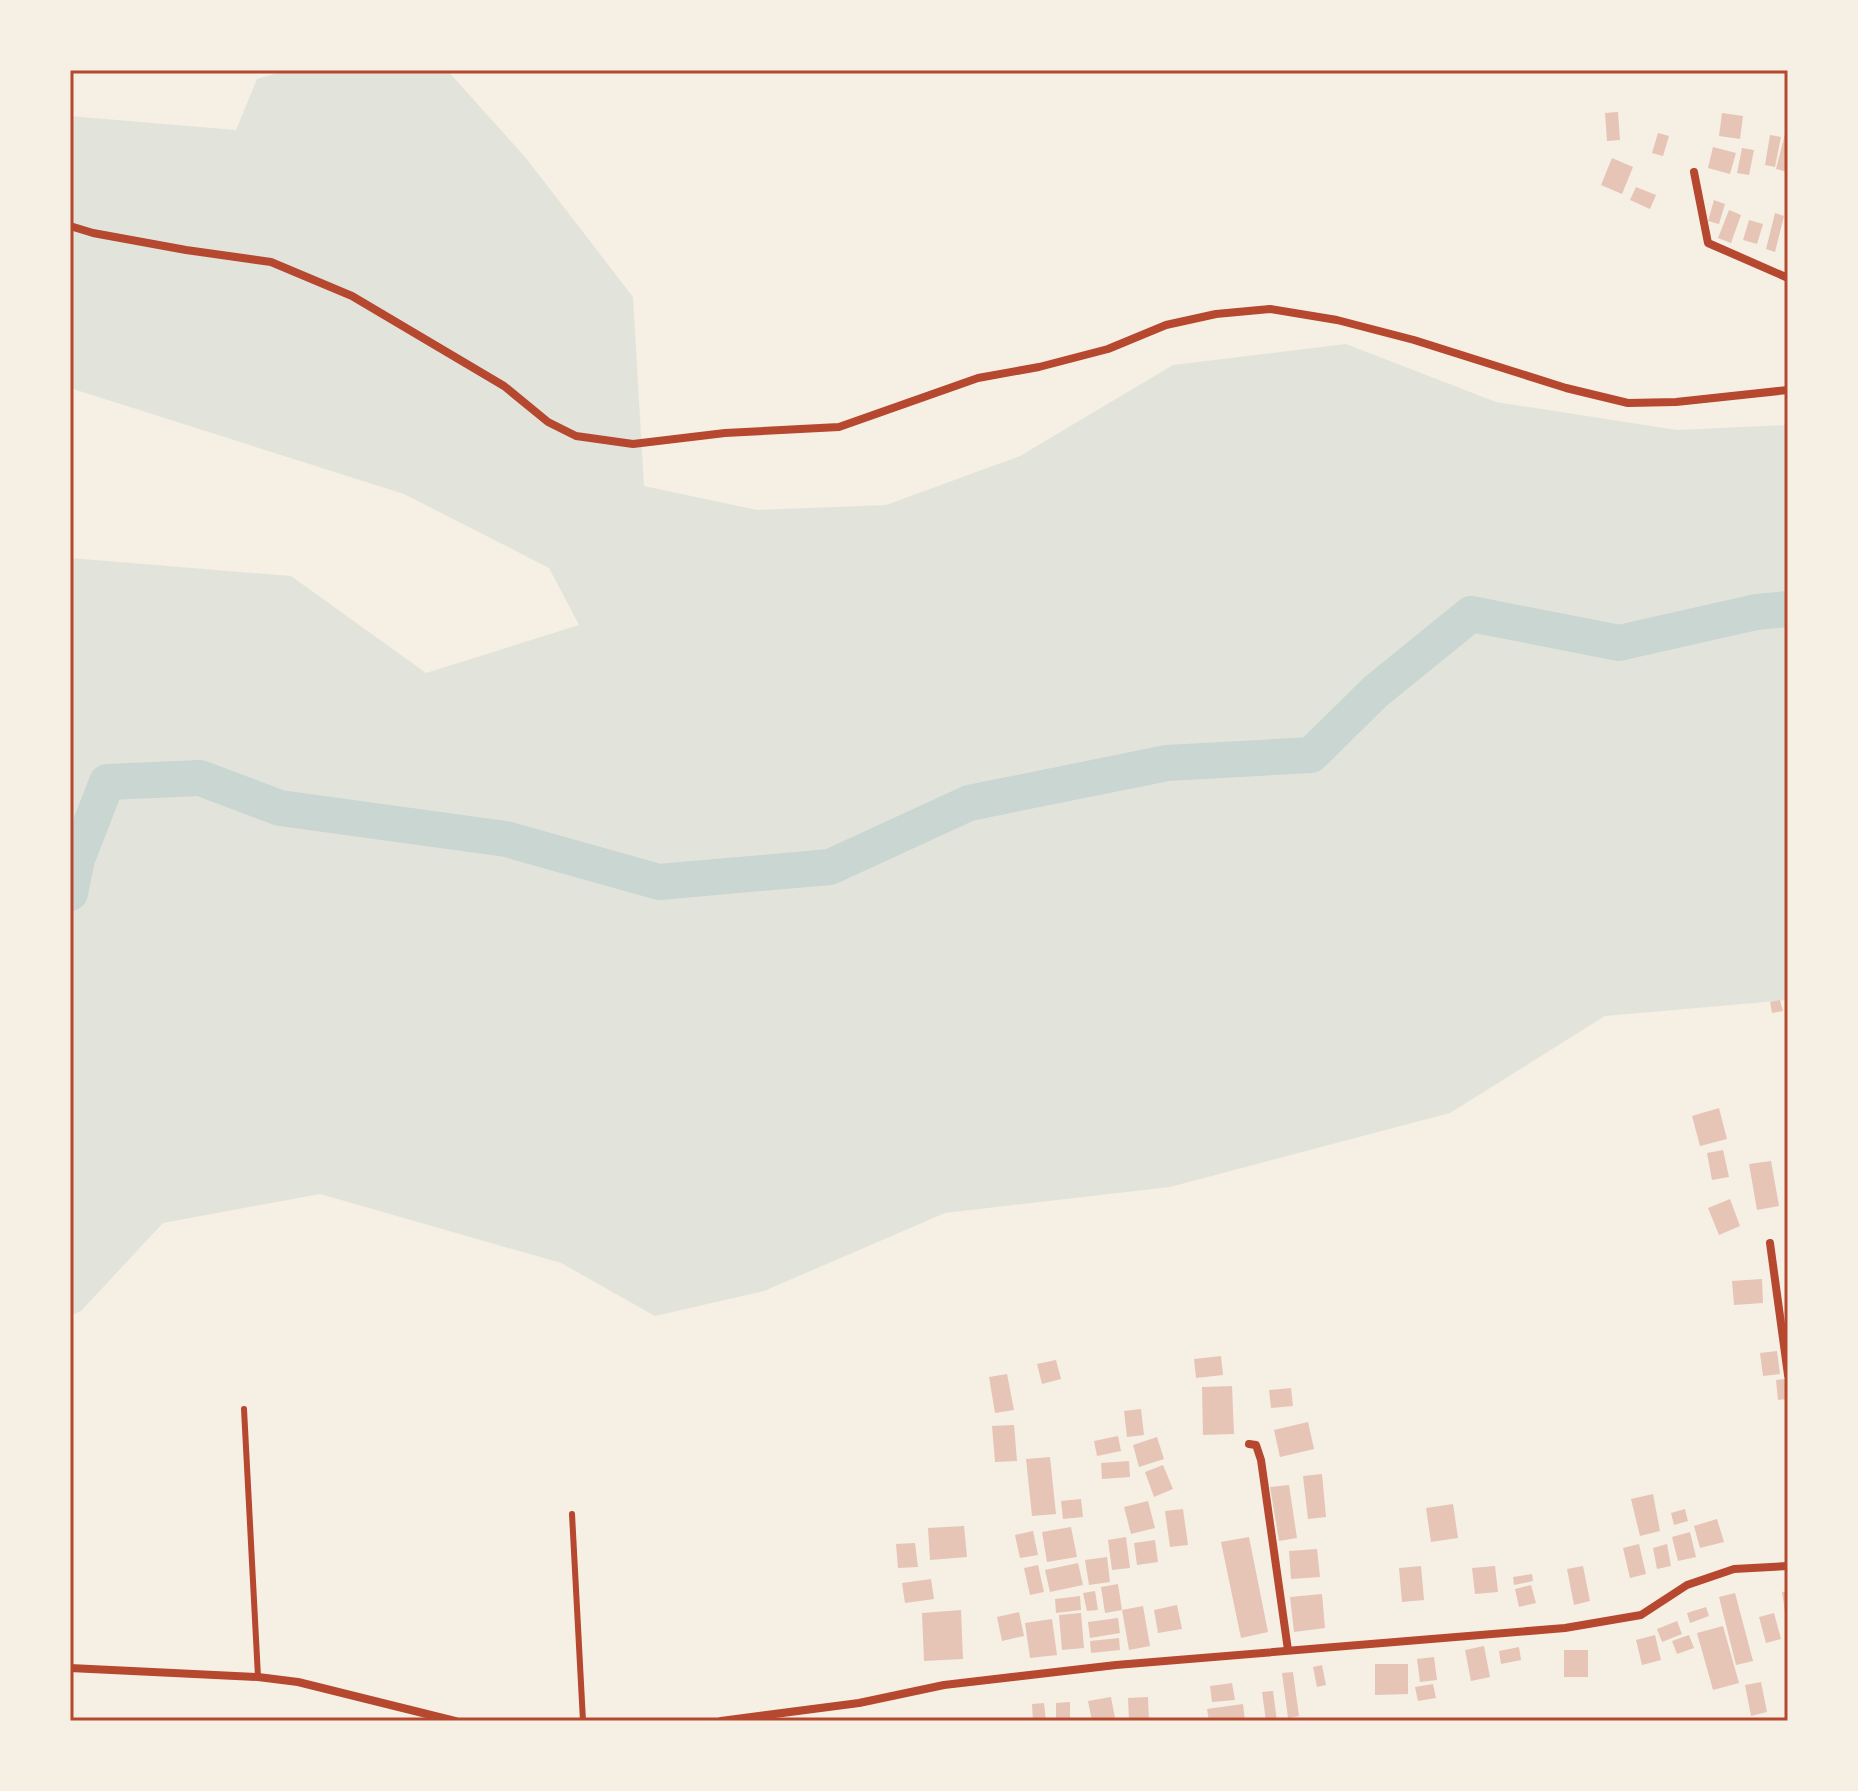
<svg xmlns="http://www.w3.org/2000/svg" width="1858" height="1791" font-family="'Nunito Sans',sans-serif">
  <style>
    .green { fill: #e2e4dc }
    .lines { fill: none; stroke-linecap: round; stroke-linejoin: round }
    .river { stroke: #c9d6d2; stroke-width: 36 }
    .building { fill: #e6c5b7 }
    .service { stroke: #b5482f; stroke-width: 6 }
    .minor { stroke: #b5482f; stroke-width: 8 }
    .neatline { fill: none; stroke: #b5482f; stroke-width: 3 }
  </style>
  <rect width="100%" height="100%" fill="#f6efe4"/>
  <polygon class="green" points="287,70 447,70 526,158 633,297 644,486 757,510 886,505 1020,456 1173,365 1346,344 1496,402 1677,430 1788,425 1788,1000 1605,1016 1450,1113 1170,1187 945,1213 764,1291 655,1316 561,1263 320,1194 163,1223 81,1311 70,1316 70,558 291,576 426,673 579,625 549,568 404,494 70,388 70,116 236,130 257,79"/>
  <g class="lines">
    <polyline class="river" points="70,893 77,859 107,782 200,778 280,808 506,839 659,882 830,867 969,803 1167,763 1311,755 1375,692 1471,614 1619,643 1756,612 1788,609"/>
  </g>
  <g class="building">
    <polygon points="1618,112 1620,140 1607,141 1605,113"/>
    <polygon points="1722,113 1743,116 1740,139 1719,136"/>
    <polygon points="1787,126 1788,127 1787,172 1776,169"/>
    <polygon points="1658,133 1669,136 1663,156 1652,153"/>
    <polygon points="1770,135 1781,137 1775,167 1765,165"/>
    <polygon points="1713,147 1736,153 1730,174 1708,168"/>
    <polygon points="1742,148 1754,150 1749,175 1737,173"/>
    <polygon points="1612,158 1633,167 1622,194 1601,185"/>
    <polygon points="1636,187 1656,195 1650,209 1630,200"/>
    <polygon points="1714,200 1725,204 1719,224 1708,221"/>
    <polygon points="1729,210 1741,215 1731,243 1718,238"/>
    <polygon points="1775,213 1784,216 1775,252 1766,249"/>
    <polygon points="1749,220 1763,224 1757,244 1743,240"/>
    <polygon points="1780,1000 1783,1011 1772,1013 1770,1002"/>
    <polygon points="1719,1108 1727,1139 1700,1146 1692,1116"/>
    <polygon points="1723,1150 1729,1177 1712,1180 1707,1153"/>
    <polygon points="1771,1161 1779,1206 1757,1210 1749,1164"/>
    <polygon points="1730,1199 1740,1226 1719,1235 1708,1208"/>
    <polygon points="1762,1279 1763,1303 1734,1305 1732,1281"/>
    <polygon points="1777,1351 1780,1374 1763,1376 1760,1353"/>
    <polygon points="1221,1356 1223,1375 1196,1378 1194,1359"/>
    <polygon points="1056,1360 1061,1379 1042,1384 1037,1364"/>
    <polygon points="1007,1374 1014,1410 995,1413 989,1377"/>
    <polygon points="1785,1379 1787,1399 1778,1400 1776,1380"/>
    <polygon points="1232,1386 1234,1434 1203,1435 1202,1387"/>
    <polygon points="1291,1388 1293,1406 1271,1408 1269,1390"/>
    <polygon points="1141,1409 1144,1435 1127,1437 1124,1411"/>
    <polygon points="1308,1422 1314,1449 1280,1457 1274,1430"/>
    <polygon points="1014,1425 1017,1461 995,1462 992,1426"/>
    <polygon points="1118,1436 1121,1451 1097,1456 1094,1441"/>
    <polygon points="1157,1437 1164,1459 1139,1467 1133,1445"/>
    <polygon points="1050,1457 1056,1514 1032,1516 1026,1459"/>
    <polygon points="1129,1461 1130,1477 1102,1479 1101,1463"/>
    <polygon points="1163,1465 1173,1489 1154,1497 1145,1472"/>
    <polygon points="1322,1474 1326,1517 1308,1519 1303,1476"/>
    <polygon points="1289,1485 1297,1538 1279,1541 1270,1487"/>
    <polygon points="1653,1494 1660,1531 1640,1536 1631,1499"/>
    <polygon points="1081,1499 1083,1517 1063,1519 1061,1501"/>
    <polygon points="1148,1501 1155,1528 1131,1534 1124,1507"/>
    <polygon points="1453,1504 1458,1538 1431,1542 1426,1508"/>
    <polygon points="1183,1509 1188,1545 1170,1547 1165,1511"/>
    <polygon points="1685,1509 1688,1521 1674,1525 1671,1513"/>
    <polygon points="1717,1519 1724,1542 1700,1548 1694,1526"/>
    <polygon points="964,1526 967,1557 930,1560 928,1528"/>
    <polygon points="1071,1527 1077,1557 1047,1562 1042,1532"/>
    <polygon points="1033,1531 1038,1555 1020,1558 1015,1535"/>
    <polygon points="1690,1532 1696,1557 1678,1561 1672,1537"/>
    <polygon points="1126,1537 1130,1568 1112,1570 1108,1540"/>
    <polygon points="1249,1537 1268,1632 1241,1638 1221,1542"/>
    <polygon points="1155,1540 1158,1562 1137,1565 1134,1543"/>
    <polygon points="915,1543 918,1567 898,1568 896,1544"/>
    <polygon points="1639,1544 1646,1574 1630,1578 1623,1548"/>
    <polygon points="1667,1544 1671,1566 1657,1569 1653,1548"/>
    <polygon points="1317,1549 1320,1577 1291,1579 1289,1551"/>
    <polygon points="1107,1557 1110,1582 1089,1585 1085,1560"/>
    <polygon points="1078,1563 1083,1585 1050,1592 1045,1570"/>
    <polygon points="1038,1565 1044,1592 1030,1595 1024,1568"/>
    <polygon points="1421,1566 1424,1600 1402,1602 1399,1568"/>
    <polygon points="1495,1566 1498,1592 1475,1594 1472,1568"/>
    <polygon points="1583,1566 1590,1601 1574,1605 1567,1569"/>
    <polygon points="1532,1574 1533,1581 1514,1585 1513,1577"/>
    <polygon points="931,1579 934,1599 905,1603 902,1583"/>
    <polygon points="1118,1584 1122,1610 1105,1613 1101,1587"/>
    <polygon points="1531,1585 1536,1603 1519,1607 1515,1589"/>
    <polygon points="1095,1591 1098,1610 1087,1611 1083,1593"/>
    <polygon points="1788,1591 1788,1618 1786,1618 1782,1592"/>
    <polygon points="1735,1593 1753,1661 1736,1665 1719,1597"/>
    <polygon points="1322,1594 1325,1628 1294,1632 1290,1597"/>
    <polygon points="1080,1596 1081,1610 1056,1613 1055,1599"/>
    <polygon points="1177,1605 1182,1629 1158,1633 1154,1610"/>
    <polygon points="1143,1606 1150,1646 1129,1650 1122,1610"/>
    <polygon points="1706,1607 1709,1616 1690,1623 1687,1613"/>
    <polygon points="961,1610 963,1659 924,1661 922,1613"/>
    <polygon points="1019,1612 1024,1636 1002,1641 997,1617"/>
    <polygon points="1081,1613 1084,1648 1062,1650 1059,1615"/>
    <polygon points="1774,1613 1781,1639 1766,1643 1759,1617"/>
    <polygon points="1118,1618 1120,1633 1090,1638 1088,1622"/>
    <polygon points="1052,1619 1057,1655 1030,1658 1025,1623"/>
    <polygon points="1677,1621 1682,1634 1662,1642 1657,1629"/>
    <polygon points="1723,1626 1739,1683 1713,1690 1697,1633"/>
    <polygon points="1655,1635 1661,1660 1642,1665 1636,1640"/>
    <polygon points="1689,1635 1694,1648 1677,1654 1672,1641"/>
    <polygon points="1119,1638 1120,1650 1091,1653 1090,1641"/>
    <polygon points="1484,1646 1490,1677 1471,1681 1465,1650"/>
    <polygon points="1519,1647 1521,1660 1501,1664 1499,1651"/>
    <rect x="1564" y="1650" width="24" height="27"/>
    <polygon points="1434,1657 1437,1680 1420,1682 1417,1659"/>
    <polygon points="1375,1664 1408,1664 1408,1694 1375,1695"/>
    <polygon points="1322,1665 1326,1685 1317,1687 1313,1667"/>
    <polygon points="1293,1672 1299,1716 1288,1718 1282,1673"/>
    <polygon points="1761,1682 1767,1712 1751,1716 1745,1685"/>
    <polygon points="1232,1683 1235,1700 1212,1702 1210,1686"/>
    <polygon points="1433,1684 1436,1698 1418,1701 1415,1687"/>
    <polygon points="1273,1691 1277,1721 1266,1721 1262,1692"/>
    <polygon points="1111,1697 1115,1718 1092,1721 1088,1701"/>
    <polygon points="1148,1697 1149,1721 1129,1721 1128,1698"/>
    <polygon points="1070,1702 1070,1721 1056,1721 1056,1703"/>
    <polygon points="1044,1703 1046,1721 1033,1721 1032,1704"/>
    <polygon points="1243,1704 1245,1721 1209,1721 1207,1709"/>
  </g>
  <g class="lines">
    <g class="service">
      <polyline points="244,1409 258,1677"/>
      <polyline points="572,1514 583,1721"/>
    </g>
    <g class="minor">
      <polyline points="1694,172 1708,243 1788,278"/>
      <polyline points="70,226 93,233 186,250 271,262 352,296 504,386 548,422 576,436 633,444 725,433 839,427 978,378 1039,367 1108,349 1166,325 1216,314 1270,309 1337,320 1414,340 1566,388 1628,403 1676,402 1788,390"/>
      <polyline points="1770,1243 1788,1375"/>
      <polyline points="1249,1444 1256,1445 1261,1460 1288,1650"/>
      <polyline points="70,1668 258,1677 298,1682 455,1721"/>
      <polyline points="721,1721 859,1703 944,1685 1116,1665 1565,1628 1641,1615 1687,1585 1734,1569 1788,1566"/>
    </g>
  </g>
  <rect width="1858" height="1791" fill="none" stroke="#f6efe4" stroke-width="144"/>
  <rect x="72" y="72" width="1714" height="1647" class="neatline"/>
</svg>
